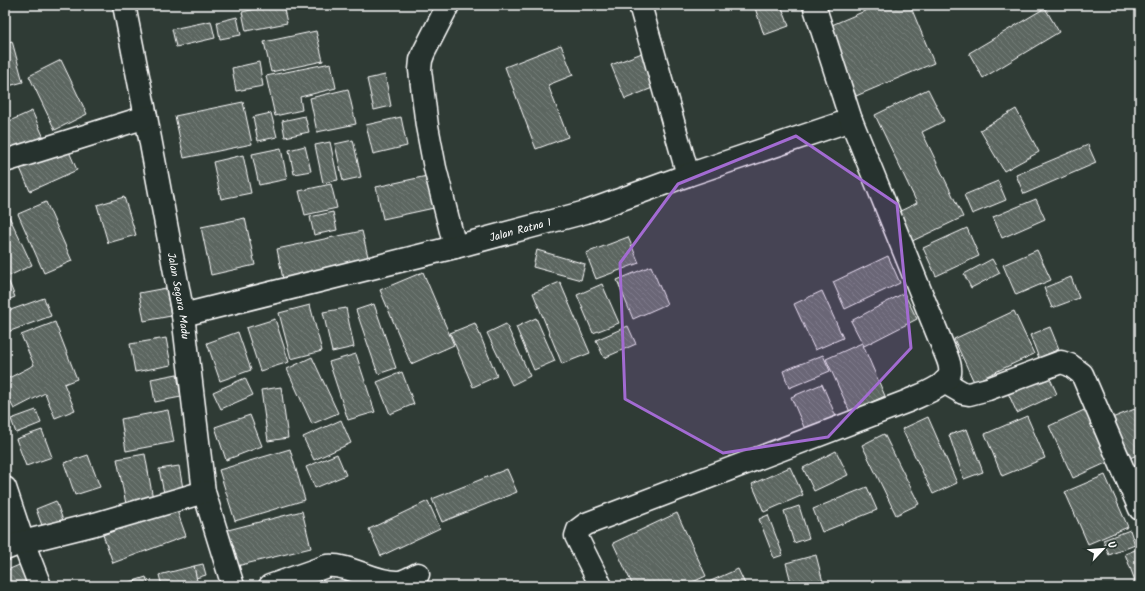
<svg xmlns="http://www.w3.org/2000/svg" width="1145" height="591" font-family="Kalam,sans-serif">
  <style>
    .building { fill: url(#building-back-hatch); stroke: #fff }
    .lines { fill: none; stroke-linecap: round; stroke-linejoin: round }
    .minor-casing { stroke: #fff; stroke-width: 25 }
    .minor { stroke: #26332d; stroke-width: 22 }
    .marked { fill: #a36bd2; fill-opacity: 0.2; stroke: #a36bd2; stroke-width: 3; stroke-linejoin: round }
    .labels { text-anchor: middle; stroke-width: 3.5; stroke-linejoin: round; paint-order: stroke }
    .street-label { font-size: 11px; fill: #fff; stroke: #26332d }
  </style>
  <defs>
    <pattern id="building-back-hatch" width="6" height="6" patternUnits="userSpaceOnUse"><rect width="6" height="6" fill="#5b6661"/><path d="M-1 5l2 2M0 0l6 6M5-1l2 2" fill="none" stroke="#747d79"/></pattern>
  </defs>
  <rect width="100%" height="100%" fill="#2f3b35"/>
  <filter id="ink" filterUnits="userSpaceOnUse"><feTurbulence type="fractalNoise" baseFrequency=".025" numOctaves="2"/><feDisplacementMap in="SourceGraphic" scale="8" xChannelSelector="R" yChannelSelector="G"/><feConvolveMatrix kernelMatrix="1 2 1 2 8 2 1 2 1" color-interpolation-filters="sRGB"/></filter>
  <g filter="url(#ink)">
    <g class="building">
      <polygon points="273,5 283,5 287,23 246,31 242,12"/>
      <polygon points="754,5 781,5 789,26 764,35"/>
      <polygon points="879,5 910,5 934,63 856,96 827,27"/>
      <polygon points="1045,8 1059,32 983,78 969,53"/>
      <polygon points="237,17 241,35 220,39 217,22"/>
      <polygon points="211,21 215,38 176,47 172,29"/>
      <polygon points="316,31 323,61 271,72 264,42"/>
      <polygon points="12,41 23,82 5,87 5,43"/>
      <polygon points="561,45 573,75 548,85 568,137 536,149 505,67"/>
      <polygon points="642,53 655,87 625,99 611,65"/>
      <polygon points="61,60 87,114 55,130 29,76"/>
      <polygon points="259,62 263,86 236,91 232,68"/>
      <polygon points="331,63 336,88 300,97 302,110 275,116 266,76"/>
      <polygon points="385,75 391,106 374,110 367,79"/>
      <polygon points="348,89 356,124 317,132 310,98"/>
      <polygon points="928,89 944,121 922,132 963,217 906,244 892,215 917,203 875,115"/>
      <polygon points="243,102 252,144 184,158 175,116"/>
      <polygon points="1016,109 1039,152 1004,171 980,130"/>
      <polygon points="32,111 44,138 5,153 5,123"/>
      <polygon points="271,113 277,137 258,141 253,117"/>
      <polygon points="305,116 309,132 285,137 282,121"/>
      <polygon points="401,117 407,146 373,154 366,125"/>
      <polygon points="353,140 361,177 343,181 335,144"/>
      <polygon points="330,142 338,180 323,183 315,145"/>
      <polygon points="1088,145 1096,163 1024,194 1016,175"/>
      <polygon points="305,146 311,171 294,174 289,150"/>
      <polygon points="67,147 77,170 30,191 20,168"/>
      <polygon points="281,148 287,179 259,185 252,154"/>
      <polygon points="243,155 251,193 221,199 213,162"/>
      <polygon points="427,176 434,208 383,219 376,187"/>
      <polygon points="5,177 9,188 5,190"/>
      <polygon points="998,181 1006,200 972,214 964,195"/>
      <polygon points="331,184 337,208 305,215 299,191"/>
      <polygon points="124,197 136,235 108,243 97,205"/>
      <polygon points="1036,199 1045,219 1002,238 993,217"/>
      <polygon points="46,202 72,261 44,273 18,214"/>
      <polygon points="6,210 32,265 9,276 5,267"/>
      <polygon points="333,212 337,230 314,235 310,217"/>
      <polygon points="245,218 255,265 211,275 201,227"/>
      <polygon points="967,228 979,256 936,276 923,248"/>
      <polygon points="362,231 369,261 283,279 277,249"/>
      <polygon points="628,237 639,263 596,279 586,253"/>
      <polygon points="537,250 585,264 581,280 533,267"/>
      <polygon points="1037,250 1051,280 1016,295 1003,265"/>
      <polygon points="888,256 900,283 845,309 833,282"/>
      <polygon points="992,259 1000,273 971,288 964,274"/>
      <polygon points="651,266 667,304 633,319 617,280"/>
      <polygon points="5,272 15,297 5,301"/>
      <polygon points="423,272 454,345 411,364 380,290"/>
      <polygon points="1071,277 1079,298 1052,308 1044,288"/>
      <polygon points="560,282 590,353 562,364 533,293"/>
      <polygon points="602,284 619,323 593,333 577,295"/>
      <polygon points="166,288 171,316 144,321 139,293"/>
      <polygon points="822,291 843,338 815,350 794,304"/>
      <polygon points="904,293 917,319 864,346 851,321"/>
      <polygon points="44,298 51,316 5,333 5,312"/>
      <polygon points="374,304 396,368 378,374 356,310"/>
      <polygon points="310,305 322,351 291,359 279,313"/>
      <polygon points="346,308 354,347 332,352 323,312"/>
      <polygon points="1014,311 1034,354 974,382 954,339"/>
      <polygon points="536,318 555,361 534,370 516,327"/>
      <polygon points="275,319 289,362 260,371 246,328"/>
      <polygon points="55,322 77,379 64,384 75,410 55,418 45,393 14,409 5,392 5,380 34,365 21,335"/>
      <polygon points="475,323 497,376 473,387 450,333"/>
      <polygon points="506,324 530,376 512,385 487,333"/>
      <polygon points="628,326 636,344 604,358 596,340"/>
      <polygon points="1050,327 1059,349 1039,358 1030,335"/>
      <polygon points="238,332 251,370 220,381 207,343"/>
      <polygon points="166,338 171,365 135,372 130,344"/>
      <polygon points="862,343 885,396 850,412 826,359"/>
      <polygon points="356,354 375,412 348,420 329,362"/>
      <polygon points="823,355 830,371 789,388 783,371"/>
      <polygon points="312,357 338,413 312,424 287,369"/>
      <polygon points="402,372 414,404 390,414 377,382"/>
      <polygon points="177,374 181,397 155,402 151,379"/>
      <polygon points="1048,374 1057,394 1017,413 1008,393"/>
      <polygon points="245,378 253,395 221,409 213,392"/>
      <polygon points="822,384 838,421 807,434 791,397"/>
      <polygon points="281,387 288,438 268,441 261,390"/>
      <polygon points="1093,406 1117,458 1073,478 1049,426"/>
      <polygon points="1140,407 1140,454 1127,459 1112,418"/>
      <polygon points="36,410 41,423 16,433 11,419"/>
      <polygon points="168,410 174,442 126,451 121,419"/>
      <polygon points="250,415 262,446 226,460 215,427"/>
      <polygon points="1027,416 1045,458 1002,476 985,434"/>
      <polygon points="928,417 957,483 933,494 902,429"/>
      <polygon points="341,420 351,443 314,460 303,437"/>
      <polygon points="967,429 983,472 964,479 949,435"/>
      <polygon points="42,430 52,457 26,466 16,439"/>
      <polygon points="884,434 919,504 896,515 862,445"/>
      <polygon points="290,449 305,500 235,521 219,470"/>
      <polygon points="836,451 848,475 814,491 803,468"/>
      <polygon points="145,454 153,499 126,504 117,459"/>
      <polygon points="337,454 346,475 315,488 306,467"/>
      <polygon points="88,455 100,487 75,495 64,463"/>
      <polygon points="1140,463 1140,497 1128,468"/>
      <polygon points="179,466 184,494 165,498 159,469"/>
      <polygon points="790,467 803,495 764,512 752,484"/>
      <polygon points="507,469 517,492 442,522 432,499"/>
      <polygon points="1105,475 1128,527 1088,544 1065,492"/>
      <polygon points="867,487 877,510 822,532 813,509"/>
      <polygon points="56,501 64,523 44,531 36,509"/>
      <polygon points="428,501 440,528 381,556 369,529"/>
      <polygon points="799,506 809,538 794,543 784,511"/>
      <polygon points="176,508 186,536 113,563 103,535"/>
      <polygon points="302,511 311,548 237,566 228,530"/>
      <polygon points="677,513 706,576 684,586 633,586 613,543"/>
      <polygon points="768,515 783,555 774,558 759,519"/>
      <polygon points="1130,530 1135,545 1109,555 1103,540"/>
      <polygon points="1140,548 1140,586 1137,586 1125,554"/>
      <polygon points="816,555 824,586 792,586 786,563"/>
      <polygon points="24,563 34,586 5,586 5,571"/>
      <polygon points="203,564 206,575 196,578 194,566"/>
      <polygon points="194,566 198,586 162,586 159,575"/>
      <polygon points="738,569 746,586 705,586 704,584"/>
      <polygon points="146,577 149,586 118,586"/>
    </g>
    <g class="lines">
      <g class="minor-casing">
        <g id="minor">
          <path id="s1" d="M124,5l22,112 37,198 21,177 29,94"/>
          <polyline points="448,5 424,52 421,60 420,70 427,126 435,168 455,247"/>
          <polyline points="640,5 688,175"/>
          <polyline points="5,161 146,117"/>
          <path id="s2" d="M183,315l272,-68 131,-35 102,-37 163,-55"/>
          <polyline points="944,382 963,393 969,394 988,389 1061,362 1070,365 1082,374 1140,509"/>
          <polyline points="5,488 23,542 40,586"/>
          <polyline points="5,549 23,542 95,524 204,492"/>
          <path d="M270,586l57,-20c24,-2 46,17 71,16 6,0 14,-5 20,-8"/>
          <path d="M601,586l-25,-50 2,-6 8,-6 322,-123c12,-6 39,-14 42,-28 1,-6 -1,-11 -3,-16l-96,-237 -37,-115"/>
        </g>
      </g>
      <use href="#minor" class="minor"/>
    </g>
  </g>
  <path class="marked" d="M796,136l101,68 14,144 -83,89 -105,16 -98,-54 -5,-136 58,-79z"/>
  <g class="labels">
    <g class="street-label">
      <text dy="4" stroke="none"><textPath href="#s2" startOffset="348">Jalan Ratna 1</textPath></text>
      <text dy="4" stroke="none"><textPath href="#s1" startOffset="296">Jalan Segara Madu</textPath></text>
    </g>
  </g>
  <rect width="1145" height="591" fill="none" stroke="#26332d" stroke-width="20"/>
  <rect x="10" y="10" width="1125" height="571" fill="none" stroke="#fff" stroke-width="1.5" filter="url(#ink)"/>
  <g transform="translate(1103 549) rotate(64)" stroke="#26332d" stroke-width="3" paint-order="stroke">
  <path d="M0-3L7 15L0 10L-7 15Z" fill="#ffffff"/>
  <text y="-6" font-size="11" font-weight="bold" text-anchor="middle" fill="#ffffff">U</text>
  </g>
</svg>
